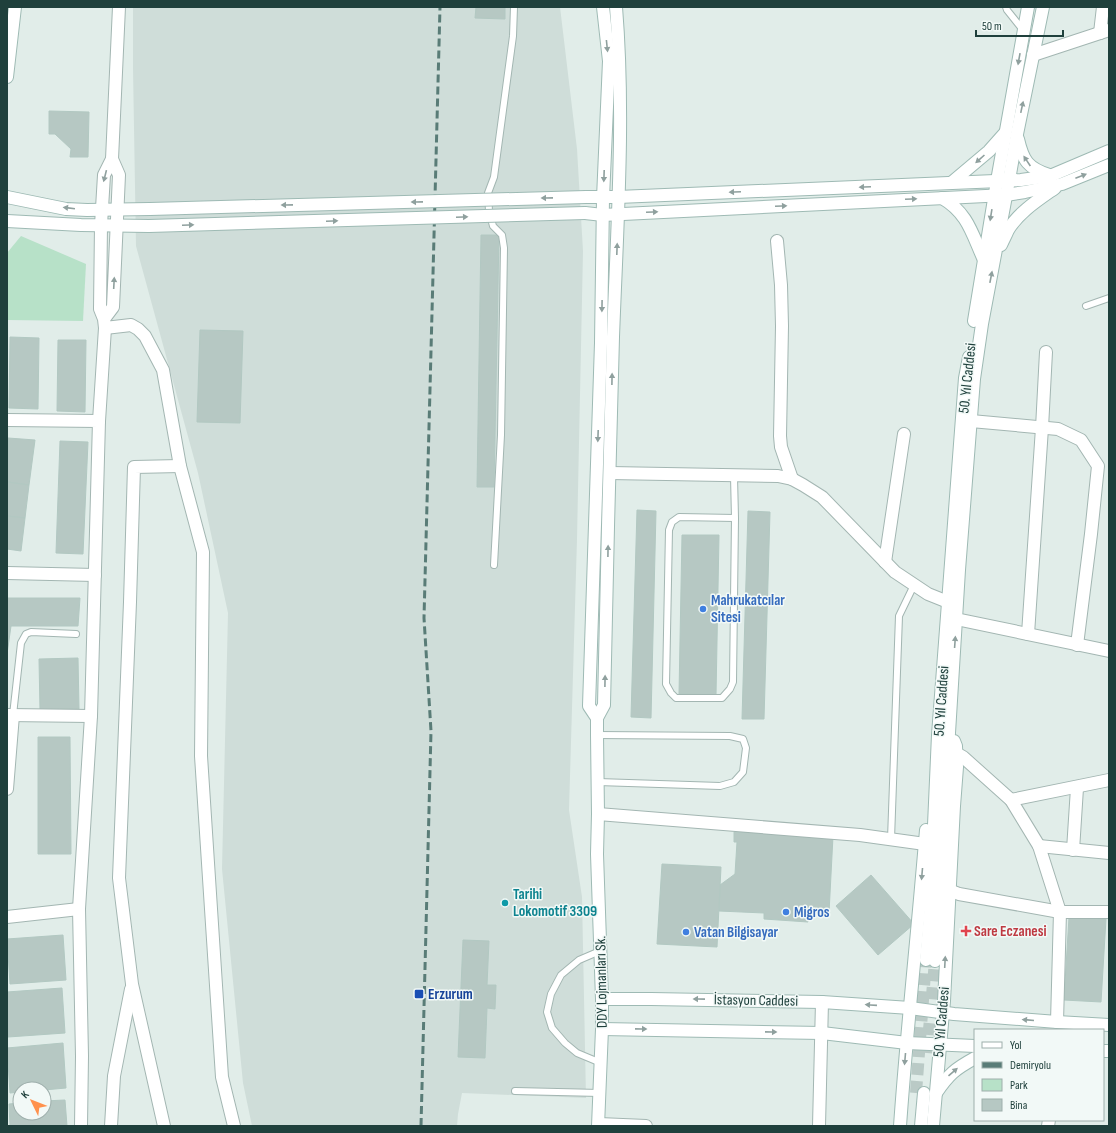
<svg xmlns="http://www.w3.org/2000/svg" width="1116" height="1133" font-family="'Sofia Sans Condensed',sans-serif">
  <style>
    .built { fill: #cfddd9 }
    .park { fill: #b7e1c8 }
    .building { fill: #b6c8c3; stroke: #b2c8c2 }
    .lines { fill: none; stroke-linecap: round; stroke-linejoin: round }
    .secondary-tunnel { stroke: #bacac6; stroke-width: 12; stroke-dasharray: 12 6; stroke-linecap: butt }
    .lane-casing { stroke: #a3b6b2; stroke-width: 8 }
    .street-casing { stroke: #a3b6b2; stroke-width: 14 }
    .secondary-casing { stroke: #9ebab4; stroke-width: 14 }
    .lane { stroke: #fff; stroke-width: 6 }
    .street { stroke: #fff; stroke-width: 12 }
    .secondary { stroke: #fff; stroke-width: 12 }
    .rail { stroke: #597c77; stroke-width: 3; stroke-dasharray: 8 4; stroke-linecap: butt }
    .secondary-bridge-casing { stroke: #9ebab4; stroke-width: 14; stroke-linecap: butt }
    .secondary-bridge { stroke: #fff; stroke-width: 12 }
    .oneway { fill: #8fa09e }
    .shop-dot { fill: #3f7fe0; stroke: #f2f9f7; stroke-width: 1.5 }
    .culture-dot { fill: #0f9aa8; stroke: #f2f9f7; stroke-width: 1.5 }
    .health-dot { fill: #e0444e; stroke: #f2f9f7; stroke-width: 1.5 }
    .transit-dot { fill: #1a4fb4; stroke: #f2f9f7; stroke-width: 1.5 }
    .labels { text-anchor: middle; stroke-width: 3; stroke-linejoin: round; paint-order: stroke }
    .street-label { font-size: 15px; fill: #1f403c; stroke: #f2f9f7 }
    .shop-label { font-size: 15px; font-weight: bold; fill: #366cbe; stroke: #f2f9f7; text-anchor: start }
    .culture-label { font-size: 15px; font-weight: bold; fill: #0d838f; stroke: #f2f9f7; text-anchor: start }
    .health-label { font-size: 15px; font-weight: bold; fill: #be3a42; stroke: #f2f9f7; text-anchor: start }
    .transit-label { font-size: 15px; font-weight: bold; fill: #164399; stroke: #f2f9f7; text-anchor: start }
  </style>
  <rect width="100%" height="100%" fill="#e1ede9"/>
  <polygon class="built" points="133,7 560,7 577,149 583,251 577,539 569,810 582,897 586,1098 462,1093 458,1114 457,1126 252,1126 243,1083 222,869 228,613 198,473 136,246 133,68"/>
  <polygon class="park" points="21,236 86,264 83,321 7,320 7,253"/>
  <g class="building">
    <polygon points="476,7 505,7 505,19 475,18"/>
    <polygon points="49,111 89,112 88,157 70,157 71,149 55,134 49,134"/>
    <polygon points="481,235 499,235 494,487 477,487"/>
    <polygon points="200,330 243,331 240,423 197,422"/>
    <polygon points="10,337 39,338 38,409 9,408"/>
    <polygon points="58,340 86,340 85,412 57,411"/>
    <polygon points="8,438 35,440 29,485 7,482"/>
    <polygon points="60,441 88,442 83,554 56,553"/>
    <polygon points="7,482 29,485 25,518 7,516"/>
    <polygon points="637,510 656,511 651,718 631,717"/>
    <polygon points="748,511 770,512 764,719 742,719"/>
    <polygon points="7,516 25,518 21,551 7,549"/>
    <polygon points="682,535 719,535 716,695 679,694"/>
    <polygon points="7,598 80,598 78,626 11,626 7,654"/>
    <polygon points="78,658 79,709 40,710 39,659"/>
    <polygon points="38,737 70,737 71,854 38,854"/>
    <polygon points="734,832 833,836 829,913 808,912 808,922 764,919 764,913 719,911 720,885 735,874 737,842 734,842"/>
    <polygon points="662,864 721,867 717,947 657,944"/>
    <polygon points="871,875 914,924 878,955 836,906"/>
    <polygon points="1069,917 1106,919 1101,1002 1064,1000"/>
    <polygon points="63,935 66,980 10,984 7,939"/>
    <polygon points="463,940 489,941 487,985 496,985 495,1009 487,1008 485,1058 458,1057"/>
    <polygon points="62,988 65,1033 8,1037 7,1018 7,992"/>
    <polygon points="63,1043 66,1088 44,1090 44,1089 20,1089 20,1092 10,1093 7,1048"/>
    <polygon points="65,1100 67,1126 10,1126 9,1104 20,1103 20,1113 44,1113 44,1101"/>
  </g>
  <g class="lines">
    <g class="secondary-tunnel">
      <polyline points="927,1053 935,961"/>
      <polyline points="916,1093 926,960"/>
    </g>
    <g class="lane-casing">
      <g id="lane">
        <polyline points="1006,7 1007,10 1023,30"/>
        <polyline points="1086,306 1109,298"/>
        <polyline points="734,476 735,518 733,682 730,689 722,698 676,698 671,693 666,684 669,530 672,522 679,517 735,518"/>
        <polyline points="494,565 501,435 504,248 502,235 493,226 489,211 488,193 494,177 513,36 514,7"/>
        <polyline points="13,715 21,643 26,634 31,632 76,634"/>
        <polyline points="597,735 730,736 743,739 746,748 743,772 734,782 720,786 598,782"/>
        <polyline points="891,839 899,616 914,585"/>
        <polyline points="600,951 579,960 561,975 551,994 547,1012 552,1028 565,1043 577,1053 601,1063"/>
        <polyline points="515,1091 600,1093"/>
      </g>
    </g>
    <g class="street-casing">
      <g id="street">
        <polyline points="1100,33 1103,7"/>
        <polyline points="1033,55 1109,30"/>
        <polyline points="112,159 119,7"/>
        <polyline points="777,241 781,285 782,326 780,436 781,447 792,479"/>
        <polyline points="105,328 131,325 138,329 145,336 163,370 180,466 203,552 201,756 222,1077 234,1126"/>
        <polyline points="7,420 99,421 91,716 79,909 82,1056 81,1126"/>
        <polyline points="99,421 105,328 104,319 100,309 101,225 104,175 112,159 119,175 113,307 104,319"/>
        <polyline points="971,421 1058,429 1081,440 1098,466 1091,534 1077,645"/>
        <polyline points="610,473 778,476 792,479 803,485 822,497 895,572 928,594 948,602"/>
        <polyline points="885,562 904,434"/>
        <polyline points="7,573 95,575"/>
        <polyline points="956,619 1109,651"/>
        <polyline points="1028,634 1042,428 1046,352"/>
        <polyline points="7,715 91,716"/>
        <polyline points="956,753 963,757 1011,800 1039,846 1060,912 1057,1022"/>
        <polyline points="7,789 13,715"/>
        <polyline points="1011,800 1109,780"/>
        <polyline points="598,814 860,835 925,844"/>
        <polyline points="1039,846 1109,853"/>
        <polyline points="1073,850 1077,788"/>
        <polyline points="949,890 959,894 1060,912 1109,912"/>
        <polyline points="7,917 79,909"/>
        <polyline points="599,1124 646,1126"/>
        <polyline points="111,1126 114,1076 131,989"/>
        <polyline points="164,1126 132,984 119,878 130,602 134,467 180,466"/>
        <polyline points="819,1126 822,1002"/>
        <polyline points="1048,1126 1049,1120"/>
      </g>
    </g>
    <g class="secondary-casing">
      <g id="secondary">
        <polyline points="7,77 15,7"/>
        <path d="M1018,139c5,22 10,29 31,36"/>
        <polyline points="951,183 989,151 1005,133"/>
        <polyline points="7,197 66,209 87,210 150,209"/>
        <polyline points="586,197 618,197 1021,180 1050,176 1109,151"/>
        <path d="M942,198c26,15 30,36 42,62"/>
        <polyline points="585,213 603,215 1006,195 1025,192 1062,184 1109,165"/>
        <polyline points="7,221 81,225 149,226"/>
        <path d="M1001,245c2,-5 5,-10 7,-15 11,-18 30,-30 47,-42"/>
        <polyline points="974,321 997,181 1028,7"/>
        <path d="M597,718l7,-13c3,-123 5,-245 9,-368 4,-110 12,-220 3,-330"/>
        <polyline points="926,960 930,915 938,735 965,378 969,357"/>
        <polyline points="935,961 959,570 974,379 982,324 1009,180 1017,134 1043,7"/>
        <polyline points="602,999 651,999 822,1002 910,1008 954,1014 1057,1022 1109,1025"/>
        <polyline points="602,1029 822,1033 907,1043 975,1046"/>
        <polyline points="1103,1051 1109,1051"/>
        <path d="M936,1093c13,-19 19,-24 39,-35"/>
        <polyline points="598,1126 602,1029 602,999 597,854 598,814 597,735 597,718 589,706 601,343 603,198 609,61 603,7"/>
        <path d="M900,1126c7,-99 18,-197 26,-296"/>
        <polyline points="921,1126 924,1093"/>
        <polyline points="933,1126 944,1001 954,806 957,767 956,746 954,741"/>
      </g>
    </g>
    <use href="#lane" class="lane"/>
    <use href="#street" class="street"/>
    <use href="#secondary" class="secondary"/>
    <polyline class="rail" points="421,1126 431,731 424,618 440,7"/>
    <g class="secondary-bridge-casing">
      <g id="secondary-bridge">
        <polyline points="150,209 586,197"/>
        <polyline points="149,226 585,213"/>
      </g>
    </g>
    <use href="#secondary-bridge" class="secondary-bridge"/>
  </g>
  <defs><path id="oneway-solid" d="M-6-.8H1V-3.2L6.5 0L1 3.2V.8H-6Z"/></defs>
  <g class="oneway">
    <use href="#oneway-solid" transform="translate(607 46) rotate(84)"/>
    <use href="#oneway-solid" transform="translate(1019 59) rotate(100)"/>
    <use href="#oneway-solid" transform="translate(1022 107) rotate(-78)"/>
    <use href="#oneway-solid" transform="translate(980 159) rotate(138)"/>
    <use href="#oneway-solid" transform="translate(1027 161) rotate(-124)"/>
    <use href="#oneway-solid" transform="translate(105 176) rotate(104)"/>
    <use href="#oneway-solid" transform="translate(604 176) rotate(92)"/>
    <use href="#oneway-solid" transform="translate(1081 176) rotate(-21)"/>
    <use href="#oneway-solid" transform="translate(865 187) rotate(178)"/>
    <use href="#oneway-solid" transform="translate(735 192) rotate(178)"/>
    <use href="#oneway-solid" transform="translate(547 198) rotate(179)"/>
    <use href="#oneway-solid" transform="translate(911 199) rotate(-3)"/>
    <use href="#oneway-solid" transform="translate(417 202) rotate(179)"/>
    <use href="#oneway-solid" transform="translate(287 205) rotate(179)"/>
    <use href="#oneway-solid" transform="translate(781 206) rotate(-3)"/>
    <use href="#oneway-solid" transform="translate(69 208) rotate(-173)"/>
    <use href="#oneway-solid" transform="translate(652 212) rotate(-3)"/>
    <use href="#oneway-solid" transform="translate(991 215) rotate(99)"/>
    <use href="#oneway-solid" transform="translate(462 217) rotate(-2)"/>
    <use href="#oneway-solid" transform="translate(332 221) rotate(-2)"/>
    <use href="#oneway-solid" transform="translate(188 225) rotate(-2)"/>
    <use href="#oneway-solid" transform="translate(617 249) rotate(-88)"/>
    <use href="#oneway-solid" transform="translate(991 277) rotate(-79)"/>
    <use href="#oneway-solid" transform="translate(114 283) rotate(-87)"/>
    <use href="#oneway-solid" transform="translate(602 306) rotate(91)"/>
    <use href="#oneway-solid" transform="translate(612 379) rotate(-89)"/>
    <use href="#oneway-solid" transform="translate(598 436) rotate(92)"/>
    <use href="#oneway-solid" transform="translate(608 551) rotate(-89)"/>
    <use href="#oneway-solid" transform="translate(955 642) rotate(-86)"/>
    <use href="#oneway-solid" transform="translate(605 681) rotate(-89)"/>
    <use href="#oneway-solid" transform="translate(922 874) rotate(95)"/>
    <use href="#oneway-solid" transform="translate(945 962) rotate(-87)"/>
    <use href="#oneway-solid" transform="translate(699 999) rotate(-179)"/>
    <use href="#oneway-solid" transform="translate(871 1005) rotate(-176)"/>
    <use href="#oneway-solid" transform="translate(1028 1020) rotate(-175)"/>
    <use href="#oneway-solid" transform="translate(641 1029) rotate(1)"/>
    <use href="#oneway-solid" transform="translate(771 1032) rotate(1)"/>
    <use href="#oneway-solid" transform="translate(905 1059) rotate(95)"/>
    <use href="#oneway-solid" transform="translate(953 1072) rotate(-41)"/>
  </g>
  <g class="shop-dot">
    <circle cx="703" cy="609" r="4"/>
    <circle cx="786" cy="912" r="4"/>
    <circle cx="686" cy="932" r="4"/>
  </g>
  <circle class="culture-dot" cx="505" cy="903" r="4"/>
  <path class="health-dot" d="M964 925h4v4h4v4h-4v4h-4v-4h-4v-4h4z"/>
  <rect class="transit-dot" x="414" y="989" width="10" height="10" rx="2"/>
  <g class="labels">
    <g class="street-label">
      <text transform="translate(967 378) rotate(-84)" y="5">50. Yıl Caddesi</text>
      <text transform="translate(941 701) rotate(-86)" y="5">50. Yıl Caddesi</text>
      <text transform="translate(601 982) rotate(-91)" y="5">DDY Lojmanları Sk.</text>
      <text transform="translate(756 1000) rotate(1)" y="5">İstasyon Caddesi</text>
      <text transform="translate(941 1022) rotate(-85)" y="5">50. Yıl Caddesi</text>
    </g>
    <g class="shop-label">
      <text x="711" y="605">Mahrukatcılar<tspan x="711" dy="17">Sitesi</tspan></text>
      <text x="794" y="917">Migros</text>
      <text x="694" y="937">Vatan Bilgisayar</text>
    </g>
    <g class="culture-label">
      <text x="513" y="899">Tarihi<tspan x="513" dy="17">Lokomotif 3309</tspan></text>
    </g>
    <g class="health-label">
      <text x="974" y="936">Sare Eczanesi</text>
    </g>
    <g class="transit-label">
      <text x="428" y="999">Erzurum</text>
    </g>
  </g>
  <rect width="1116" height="1133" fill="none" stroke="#1f403c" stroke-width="16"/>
  <rect x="974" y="1029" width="130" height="92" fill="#f2f9f7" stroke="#9eafac"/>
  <rect x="982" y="1042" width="20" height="6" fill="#ffffff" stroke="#9eafac"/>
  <text x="1010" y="1049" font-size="12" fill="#1f403c">Yol</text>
  <rect x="982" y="1062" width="20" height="6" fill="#597c77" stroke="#9eafac"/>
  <text x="1010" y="1069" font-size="12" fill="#1f403c">Demiryolu</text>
  <rect x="982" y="1079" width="20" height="12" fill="#b7e1c8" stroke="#9eafac"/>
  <text x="1010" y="1089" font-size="12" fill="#1f403c">Park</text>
  <rect x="982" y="1099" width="20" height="12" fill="#b6c8c3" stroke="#9eafac"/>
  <text x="1010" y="1109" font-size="12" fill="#1f403c">Bina</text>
  <g transform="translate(32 1101) rotate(313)"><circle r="19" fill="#f2f9f7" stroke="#9eafac"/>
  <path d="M0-3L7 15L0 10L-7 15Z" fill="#ff914d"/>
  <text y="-6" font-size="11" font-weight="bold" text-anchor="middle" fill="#1f403c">K</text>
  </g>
  <path d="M976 30v6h87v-6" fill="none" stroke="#1f403c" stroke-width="2"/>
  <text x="982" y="30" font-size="12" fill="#1f403c" stroke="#f2f9f7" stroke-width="3" paint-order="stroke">50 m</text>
</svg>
